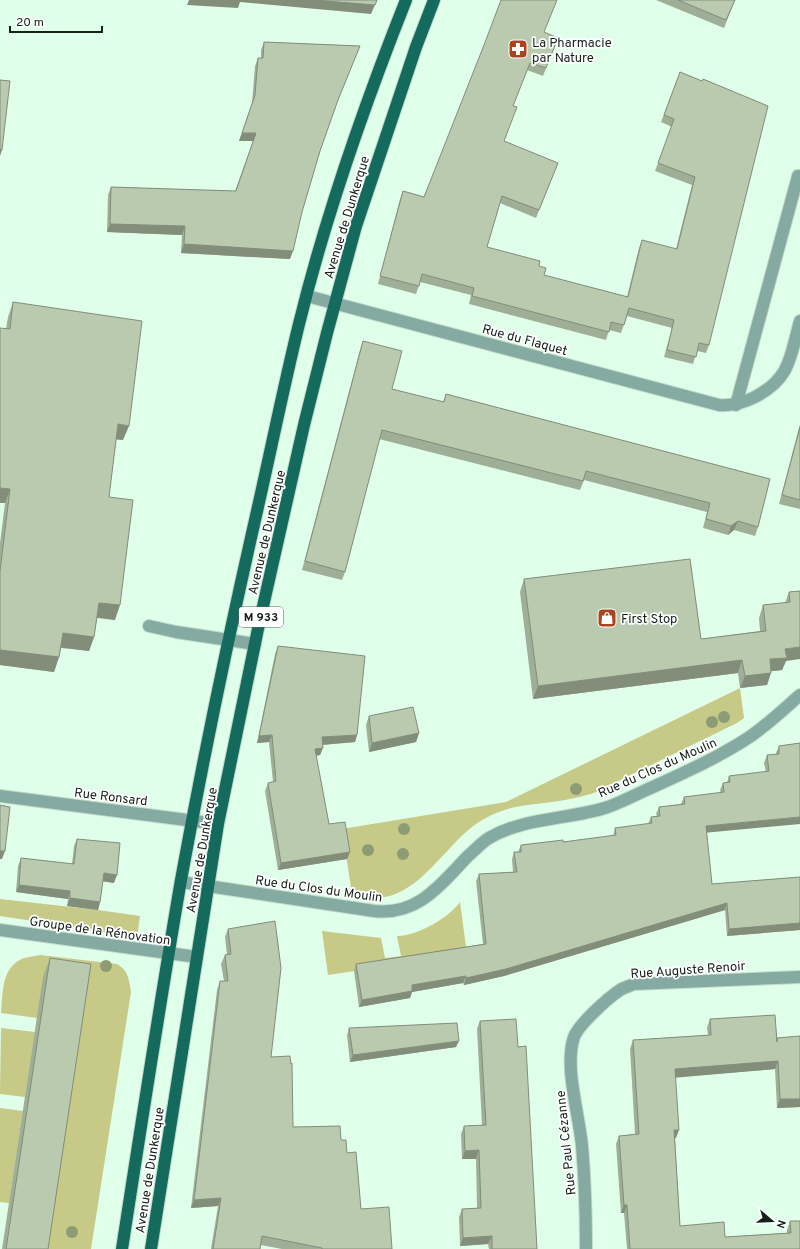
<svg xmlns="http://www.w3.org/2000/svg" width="800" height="1249" font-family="Overpass,sans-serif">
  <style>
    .green { fill: #c7c986 }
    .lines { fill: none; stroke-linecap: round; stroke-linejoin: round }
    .minor-casing { stroke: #c0dbc9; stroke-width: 14 }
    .major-casing { stroke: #c0dbc9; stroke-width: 14 }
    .minor { stroke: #85aaa2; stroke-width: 12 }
    .major { stroke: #156a5e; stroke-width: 12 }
    .tree { fill: #8e9c75 }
    .wall { fill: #9fae96 }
    .shaded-wall { fill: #828d7a }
    .building { fill: #b9caaf; stroke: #828d7a }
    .labels { text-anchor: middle; stroke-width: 3.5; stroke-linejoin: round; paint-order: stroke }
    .shield { fill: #fff; stroke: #5b635e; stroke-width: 1 }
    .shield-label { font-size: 12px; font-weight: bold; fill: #152019 }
    .poi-label { font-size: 13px; fill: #152019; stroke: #fff; text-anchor: start }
    .street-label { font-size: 13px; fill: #152019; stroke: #fff }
  </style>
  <rect width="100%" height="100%" fill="#e0ffeb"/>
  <g class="green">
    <path d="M740,688l4,30 -7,5 -143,70c-19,6 -39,9 -59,11 -13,2 -25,3 -36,8 -9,3 -19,9 -27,15 -26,20 -52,64 -87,70 -10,1 -23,-2 -33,-3l-10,-65 164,-27z"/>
    <polygon points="0,899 98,910 140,916 137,937 0,916"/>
    <path d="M460,902l7,52 -139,21 -6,-44 59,7 4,20 16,-2 -4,-20c20,0 52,-18 63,-34z"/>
    <path d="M40,955l77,9c11,6 12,15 14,28l-40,257h-48l-6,-231 -36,-5c2,-21 0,-46 23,-55 5,-1 11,-2 16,-3z"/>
    <polygon points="1,1028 35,1032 25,1097 0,1094"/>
    <polygon points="0,1108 23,1111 9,1203 0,1202"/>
  </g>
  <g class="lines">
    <g class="minor-casing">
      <g id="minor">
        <path d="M307,296l412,109c13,1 24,-2 36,-8 36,-19 35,-40 45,-76"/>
        <polyline points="736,405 798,176 800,176"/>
        <polyline points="149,626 176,632 255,644"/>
        <polyline points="0,796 218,824"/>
        <path d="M181,882l193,29c44,5 66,-26 94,-55 7,-6 13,-13 21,-18 36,-21 79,-18 119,-31 16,-6 31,-14 47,-21 33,-15 66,-30 96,-50 17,-12 33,-27 49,-41"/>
        <polyline points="0,930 197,957"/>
        <path d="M586,1249c0,-35 -1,-69 -4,-103 -3,-32 -18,-80 -8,-109 5,-13 34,-39 46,-47 5,-3 10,-4 14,-6l166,-7"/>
      </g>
    </g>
    <g class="major-casing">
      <g id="major">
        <path d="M122,1249c19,-123 38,-247 59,-369 22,-121 47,-241 74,-360 15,-65 28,-131 44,-196 27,-110 65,-218 107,-324"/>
        <polyline points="151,1249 218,824 259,624 304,425 327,333 356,226 416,47 434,0"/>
      </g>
    </g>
    <use href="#minor" class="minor"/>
    <use href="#major" class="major"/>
  </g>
  <g class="tree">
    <circle cx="724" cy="717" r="6"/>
    <circle cx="712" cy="722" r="6"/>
    <circle cx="576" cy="789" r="6"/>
    <circle cx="404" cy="829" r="6"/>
    <circle cx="368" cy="850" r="6"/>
    <circle cx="403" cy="854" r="6"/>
    <circle cx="106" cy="966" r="6"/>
    <circle cx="72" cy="1232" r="6"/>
  </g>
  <g class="wall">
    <polygon points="656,0 735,0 724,28"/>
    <polygon points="545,33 555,45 543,76 527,70 513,106 504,141 558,163 536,218 500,203 487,247 539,266 544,275 627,297 639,248 642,240 676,249 692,185 655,171 672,127 661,122 680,72 702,81 709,345 706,353 697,351 693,364 664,357 672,328 627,316 621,333 609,330 606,340 469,304 471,295 420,282 416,294 378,284 400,199 403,191 424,197"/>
    <polygon points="264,42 360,46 335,107 320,151 302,212 290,259 181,253 182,235 107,232 108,195 111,187 235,191 253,141 239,141 252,103 255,66 258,58 261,58 261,50"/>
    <polygon points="13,302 123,440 116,439 109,497 115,620 97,618 94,637 89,651 61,648 59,657 54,672 0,665 0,543 5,503 6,329 8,317"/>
    <polygon points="363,341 392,389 443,402 446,394 770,479 758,527 755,536 734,530 728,535 703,528 707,512 584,480 580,490 379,439 345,572 342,580 302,570 360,350"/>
    <polygon points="800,424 800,509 779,504"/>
    <polygon points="524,579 701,639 760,631 759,618 763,605 785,603 789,592 800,591 786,661 782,670 771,671 767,685 740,688 738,673 533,699 520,592"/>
    <polygon points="278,646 357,735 355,742 323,745 320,755 316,756 329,824 347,859 278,870 265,791 268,783 273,782 269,742 257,743 275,654"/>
    <polygon points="369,716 419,733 416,742 369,752 366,725"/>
    <polygon points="800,743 706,833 712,884 800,877 800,930 727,936 725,910 504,976 464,985 463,983 412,992 410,998 359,1007 354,971 356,964 483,944 476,881 479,874 513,872 512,859 514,852 518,852 521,845 563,842 613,836 615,828 648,824 651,817 657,816 656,814 659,807 681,804 684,797 721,793 720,790 723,783 727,782 729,776 766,772 764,763 767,755 776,755 776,753 779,746"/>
    <polygon points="77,839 114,883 103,881 100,902 98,910 67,906 68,899 16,892 18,866 21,858 72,864 74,846"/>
    <polygon points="228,929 271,1057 293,1127 341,1140 347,1153 361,1209 392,1249 282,1249 261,1245 260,1249 211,1249 218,1206 191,1208 217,990 220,981 224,981 221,964 225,955 227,955 225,937"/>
    <polygon points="50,958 48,1249 2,1249 43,977"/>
    <polygon points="710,1019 776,1038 800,1036 800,1107 777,1108 775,1069 675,1077 676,1138 675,1138 680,1226 725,1237 787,1233 787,1230 790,1221 800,1249 627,1249 624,1213 621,1213 616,1144 619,1136 635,1134 630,1049 633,1040 708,1035 707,1028"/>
    <polygon points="480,1021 518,1047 537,1249 489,1249 488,1244 460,1246 459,1217 462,1209 477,1208 476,1159 462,1159 461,1134 464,1126 482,1125 477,1029"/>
    <polygon points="349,1028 456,1047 350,1062 347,1035"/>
  </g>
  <g class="shaded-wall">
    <polygon points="189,0 377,0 371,14 240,2 238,8 187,5"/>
    <polygon points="242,133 256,133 253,141 239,141"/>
    <polygon points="0,149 2,150 0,156"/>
    <polygon points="110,224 185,226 182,235 107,232"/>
    <polygon points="184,244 293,251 290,259 181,253"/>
    <polygon points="118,424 129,426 123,440 112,439"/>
    <polygon points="0,488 10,489 5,503 0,503"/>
    <polygon points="738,521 734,530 728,535 731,526"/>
    <polygon points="99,603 120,605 115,620 93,617"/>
    <polygon points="63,633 94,637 89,651 58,647"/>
    <polygon points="800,647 800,659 786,661 782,670 765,672 770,659 785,649"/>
    <polygon points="0,650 59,657 54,672 0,665"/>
    <polygon points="742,660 738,673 533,699 538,686"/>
    <polygon points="771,673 767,685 740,688 745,676"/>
    <polygon points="419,733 416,742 369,752 372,743"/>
    <polygon points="272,735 269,742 257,743 259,736"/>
    <polygon points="357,735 355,742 319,745 322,737"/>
    <polygon points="323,748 320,755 312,756 315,749"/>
    <polygon points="800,817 800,824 703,833 706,826"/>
    <polygon points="0,851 5,851 2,859 0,859"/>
    <polygon points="350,852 347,859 278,870 281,863"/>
    <polygon points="104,873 117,875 114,883 101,881"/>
    <polygon points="19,885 70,891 68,899 16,892"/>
    <polygon points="70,898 100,902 98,910 67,906"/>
    <polygon points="727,903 725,910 504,976 464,985 466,978"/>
    <polygon points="800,923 800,930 727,936 729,929"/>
    <polygon points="466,976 463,983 412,992 410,998 359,1007 362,1000 412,985"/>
    <polygon points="459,1041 456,1047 350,1062 353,1055"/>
    <polygon points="778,1061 775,1069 672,1078 675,1069"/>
    <polygon points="780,1099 800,1099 800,1107 777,1108"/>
    <polygon points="674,1130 679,1130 676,1138 671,1139"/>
    <polygon points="479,1150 476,1159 462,1159 465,1151"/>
    <polygon points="221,1198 218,1206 191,1208 194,1200"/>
    <polygon points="624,1205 627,1205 624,1213 621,1213"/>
    <polygon points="492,1236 488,1244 460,1246 463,1238"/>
  </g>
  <g class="building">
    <polygon points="313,0 377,0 375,5"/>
    <polygon points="501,0 557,0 544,32 558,38 546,68 530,63 513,106 517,107 504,141 558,163 539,210 502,196 487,247 540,261 539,266 546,268 544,275 628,297 642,240 677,249 695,177 658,163 674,119 664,115 680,72 702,81 703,79 768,106 709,345 699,343 696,357 667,350 674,320 629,308 624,325 611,322 609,332 472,296 474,288 422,274 419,286 380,276 403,191 424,197 484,45"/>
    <polygon points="678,0 735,0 726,20"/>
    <polygon points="264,42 360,46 338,100 320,151 302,212 293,251 184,244 185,226 110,224 111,187 236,191 256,133 242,133 255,95 258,58 263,58"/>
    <polygon points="0,80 10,81 2,150 0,149"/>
    <polygon points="13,302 142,321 129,426 118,424 109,497 133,500 120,605 99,603 94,637 63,633 59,657 0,650 0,571 10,489 0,488 0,328 10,329"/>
    <polygon points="363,341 402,351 392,389 444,402 446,394 770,479 758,527 738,521 731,526 706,519 710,503 586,471 583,481 382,430 345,572 305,561"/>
    <polygon points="800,427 800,500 782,495"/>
    <polygon points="690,559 701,639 766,631 763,605 790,602 789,592 800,591 800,647 785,649 787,658 770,659 771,673 745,676 742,660 538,686 524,579"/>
    <polygon points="278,646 365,656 357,735 322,737 323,748 315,749 329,824 345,822 350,852 281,863 268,783 276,781 272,735 259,736"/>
    <polygon points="413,707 419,733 372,743 369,716"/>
    <polygon points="800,743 800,817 706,826 712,884 800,877 800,923 729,929 727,903 506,969 466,978 466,976 412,985 412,991 362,1000 356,964 486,944 479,874 517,872 514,852 521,852 521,845 563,840 563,842 616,835 615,828 652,823 651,817 660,816 659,807 685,804 684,797 724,792 723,783 730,782 729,776 769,771 767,755 779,754 779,746"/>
    <polygon points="0,805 10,807 5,851 0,851"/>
    <polygon points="77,839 120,843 117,875 104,873 100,902 70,898 70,891 19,885 21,858 74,864"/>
    <polygon points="275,921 281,968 271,1057 290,1056 291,1064 292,1063 293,1127 340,1126 341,1140 346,1140 347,1153 356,1152 361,1209 389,1207 392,1249 322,1249 322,1248 262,1236 260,1249 213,1249 221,1198 194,1200 220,981 228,981 225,955 231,954 228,929"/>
    <polygon points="50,958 91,964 48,1249 6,1249"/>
    <polygon points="775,1015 777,1042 777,1038 800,1036 800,1099 780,1099 778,1061 675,1069 679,1130 674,1130 680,1226 724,1222 725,1237 791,1233 790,1221 800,1221 800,1249 630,1249 627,1205 624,1205 619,1136 639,1134 633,1040 711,1035 710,1019"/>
    <polygon points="516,1019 518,1047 526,1046 537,1249 492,1249 492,1236 463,1238 462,1209 481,1208 479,1150 465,1151 464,1126 486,1125 480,1021"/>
    <polygon points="457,1023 459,1041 353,1055 349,1028"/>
  </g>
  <defs>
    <g id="pharmacy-square" transform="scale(1)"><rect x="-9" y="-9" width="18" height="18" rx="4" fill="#aa441e" stroke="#fff"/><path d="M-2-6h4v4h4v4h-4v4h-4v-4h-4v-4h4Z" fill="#fff"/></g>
    <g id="shop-square" transform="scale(1)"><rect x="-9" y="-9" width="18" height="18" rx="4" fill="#aa441e" stroke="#fff"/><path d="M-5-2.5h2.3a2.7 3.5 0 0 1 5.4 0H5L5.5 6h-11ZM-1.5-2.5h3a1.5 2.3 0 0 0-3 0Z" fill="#fff"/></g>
  </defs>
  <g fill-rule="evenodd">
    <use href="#pharmacy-square" x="518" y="49"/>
    <use href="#shop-square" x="607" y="618"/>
  </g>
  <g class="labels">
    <rect class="shield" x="239" y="607" width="44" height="20" rx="3"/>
    <g class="shield-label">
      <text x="261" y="621">M 933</text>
    </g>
    <g class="poi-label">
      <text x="532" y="47">La Pharmacie<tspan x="532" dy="15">par Nature</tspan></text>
      <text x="621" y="623">First Stop</text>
    </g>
    <g class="street-label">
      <text transform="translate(346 217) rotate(-73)" y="5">Avenue de Dunkerque</text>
      <text transform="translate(525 339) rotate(15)" y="5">Rue du Flaquet</text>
      <text transform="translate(266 532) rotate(-77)" y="5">Avenue de Dunkerque</text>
      <text transform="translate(657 767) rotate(-24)" y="5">Rue du Clos du Moulin</text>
      <text transform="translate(111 796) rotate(7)" y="5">Rue Ronsard</text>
      <text transform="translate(201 850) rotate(-80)" y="5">Avenue de Dunkerque</text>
      <text transform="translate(319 888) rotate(8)" y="5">Rue du Clos du Moulin</text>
      <text transform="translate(100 930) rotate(8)" y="5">Groupe de la Rénovation</text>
      <text transform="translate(688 969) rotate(-4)" y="5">Rue Auguste Renoir</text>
      <text transform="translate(565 1143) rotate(-96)" y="5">Rue Paul Cézanne</text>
      <text transform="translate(149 1170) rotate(-81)" y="5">Avenue de Dunkerque</text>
    </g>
  </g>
  <g transform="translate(772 1221) rotate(109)" stroke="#ffffff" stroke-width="3" paint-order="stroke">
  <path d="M0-3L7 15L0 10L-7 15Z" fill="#152019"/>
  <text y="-6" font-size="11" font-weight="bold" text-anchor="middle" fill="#152019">N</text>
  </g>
  <path d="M10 26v6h92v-6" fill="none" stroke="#152019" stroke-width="2"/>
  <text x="16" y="26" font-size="12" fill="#152019" stroke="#ffffff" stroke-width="3" paint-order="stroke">20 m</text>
</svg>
